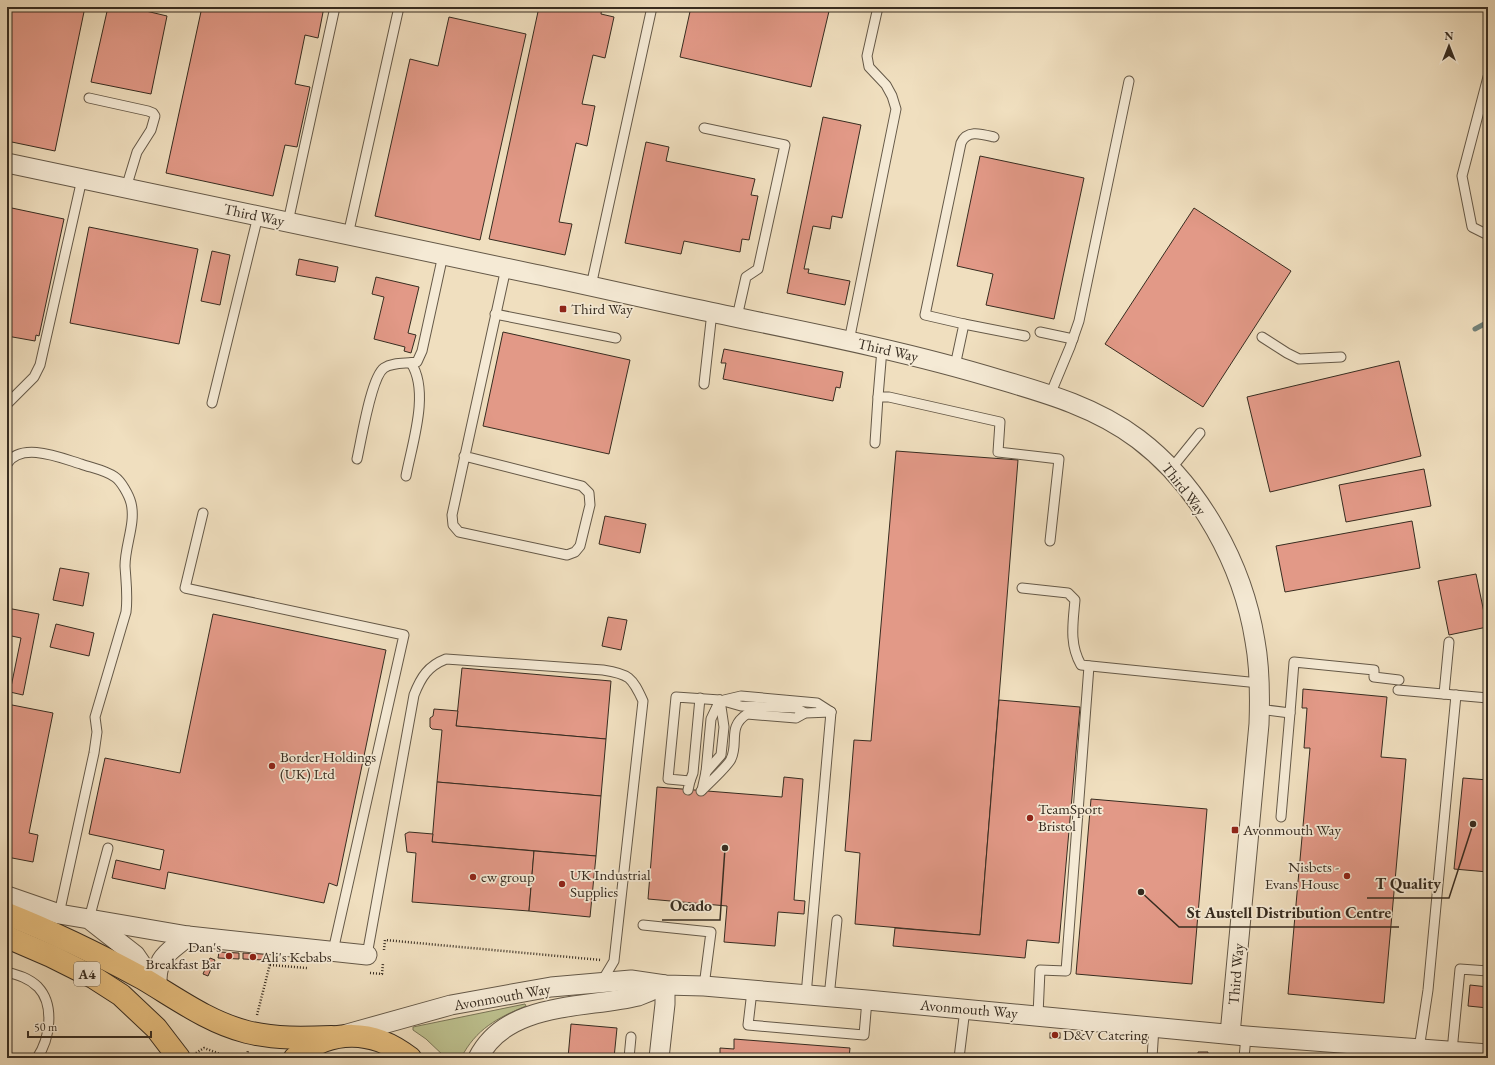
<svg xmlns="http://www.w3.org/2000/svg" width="1495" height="1065" font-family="'EB Garamond',serif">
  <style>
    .green { fill: #bdc18f; stroke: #7a7658 }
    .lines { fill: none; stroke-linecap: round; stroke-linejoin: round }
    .stream { stroke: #73827a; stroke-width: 5 }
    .building { fill: #e29987; stroke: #372c20 }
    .service-casing { stroke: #655948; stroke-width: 11 }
    .minor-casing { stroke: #655948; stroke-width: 21 }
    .trunk-casing { stroke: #372c20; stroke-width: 24 }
    .path { stroke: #372c20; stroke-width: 2.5; stroke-dasharray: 1 2; stroke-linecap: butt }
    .service { stroke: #f5ead5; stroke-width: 9 }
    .minor { stroke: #f5ead5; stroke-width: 19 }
    .trunk { stroke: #e8c080; stroke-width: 22 }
    .poi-dot { fill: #8f2418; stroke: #f5ead5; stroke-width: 1.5 }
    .labels { text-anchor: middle; stroke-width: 3.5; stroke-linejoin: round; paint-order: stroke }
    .shield { fill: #f5ead5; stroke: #706556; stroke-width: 1 }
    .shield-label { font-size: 14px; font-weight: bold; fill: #372c20 }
    .street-label { font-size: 15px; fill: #372c20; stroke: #f5ead5 }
    .poi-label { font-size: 15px; fill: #372c20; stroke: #f5ead5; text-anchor: start }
    .leader { fill: none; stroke: #372c20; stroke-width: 1.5 }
    .callout-dot { fill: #372c20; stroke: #f5ead5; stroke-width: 1.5 }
    .callout-label { font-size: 16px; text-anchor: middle; font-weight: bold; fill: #372c20; stroke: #f5ead5; stroke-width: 3.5; stroke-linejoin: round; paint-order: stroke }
  </style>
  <rect width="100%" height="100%" fill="#f0dfbf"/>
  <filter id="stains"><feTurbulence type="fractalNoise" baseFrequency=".005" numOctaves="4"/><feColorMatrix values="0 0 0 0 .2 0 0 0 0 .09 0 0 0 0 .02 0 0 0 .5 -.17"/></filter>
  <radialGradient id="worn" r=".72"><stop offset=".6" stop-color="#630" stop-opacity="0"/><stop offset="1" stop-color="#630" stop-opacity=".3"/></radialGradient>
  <path class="green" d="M525,1004l1,2c-29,12 -50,23 -65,52h-15l-20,-19 -13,-9v-3z"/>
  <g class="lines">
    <polyline class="stream" points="1475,329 1488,322"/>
  </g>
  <g class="building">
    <polygon points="7,7 85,7 55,151 7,141"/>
    <polygon points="108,7 129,7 167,16 151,94 91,82"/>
    <polygon points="202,7 324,7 318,38 305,35 295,84 310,87 297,147 285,145 273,196 166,173"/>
    <polygon points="539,7 602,7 601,14 614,17 605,58 593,55 582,104 595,106 587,146 576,143 559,222 572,224 565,255 489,239"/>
    <polygon points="691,7 722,7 734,10 735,7 830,7 811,87 680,57"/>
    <polygon points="449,17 526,34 480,240 375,216 410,59 438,66"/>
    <polygon points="823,117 861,125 842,218 832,216 830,229 813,226 804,269 809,269 808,273 850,281 845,305 787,293"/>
    <polygon points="646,142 669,147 666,161 755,179 751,195 758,196 749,240 742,239 740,252 684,241 681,254 625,243"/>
    <polygon points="980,156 1084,178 1054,319 986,305 993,274 957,266"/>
    <polygon points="7,207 64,219 39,336 36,335 35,341 7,336"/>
    <polygon points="1194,208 1291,271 1203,407 1105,344"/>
    <polygon points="89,227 198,249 179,344 70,323"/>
    <polygon points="212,251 230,255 220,305 201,301"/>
    <polygon points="299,259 338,267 335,282 296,275"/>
    <polygon points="376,277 419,287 408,333 416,335 411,353 404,351 405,347 374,339 384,297 372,294"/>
    <polygon points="503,332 630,360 609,454 483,426"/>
    <polygon points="724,349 843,372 840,388 836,387 833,401 723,379 726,363 721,363"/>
    <polygon points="1399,361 1421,456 1270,492 1247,397"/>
    <polygon points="896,451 1018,460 980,935 855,924 860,853 845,851 854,740 871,741"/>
    <polygon points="1424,469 1431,506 1346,522 1339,485"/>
    <polygon points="605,516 646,524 640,553 599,544"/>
    <polygon points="1412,521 1420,568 1285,592 1276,546"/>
    <polygon points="60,568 89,573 83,606 53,600"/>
    <polygon points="1476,574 1487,627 1449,635 1438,581"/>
    <polygon points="7,608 39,614 23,695 10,692 21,638 7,635"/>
    <polygon points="213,614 386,650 337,886 329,883 324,903 168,872 165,889 112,878 116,860 160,870 164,850 89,834 105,758 180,773"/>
    <polygon points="608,617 627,620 621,650 602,646"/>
    <polygon points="56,624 94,633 89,656 50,647"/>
    <polygon points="462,668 611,681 606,739 456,726"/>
    <polygon points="1303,689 1387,697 1381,757 1406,759 1384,1003 1288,994 1310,748 1304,748 1307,708 1302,708"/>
    <polygon points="999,700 1080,707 1059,943 1027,940 1025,958 893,946 895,928 980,935"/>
    <polygon points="7,704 53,713 29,833 38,835 33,862 7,857"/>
    <polygon points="434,709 458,711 456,726 606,739 601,796 437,782 442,730 432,729 430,727 430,718 433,716"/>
    <polygon points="784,777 803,779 794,900 805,901 804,914 778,912 775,946 724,942 727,906 648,899 657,787 782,797"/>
    <polygon points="1463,778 1488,780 1488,872 1454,869"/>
    <polygon points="437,782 601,796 596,856 432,842"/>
    <polygon points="1091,799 1207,809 1192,984 1076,974"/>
    <polygon points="409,832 433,834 432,842 534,851 529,911 412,902 416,853 407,852 405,834"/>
    <polygon points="534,851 596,856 590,917 529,911"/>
    <polygon points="219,952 239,953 239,959 218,958"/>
    <polygon points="243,953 264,954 264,960 243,959"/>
    <polygon points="210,958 215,960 208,976 203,974"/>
    <polygon points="1470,985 1488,987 1488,1008 1468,1006"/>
    <polygon points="571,1024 617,1028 614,1058 568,1058"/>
    <rect x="1050" y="1033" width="10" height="5"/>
    <polygon points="734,1039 850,1048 849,1058 712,1058 712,1054 720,1054 720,1048 734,1049"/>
    <polygon points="1198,1052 1208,1052 1207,1058 1198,1058"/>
  </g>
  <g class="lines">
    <g class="service-casing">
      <g id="service">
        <polyline points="1488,77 1462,176 1472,227 1488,235"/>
        <polyline points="89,98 148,111 153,113 155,116 151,130 137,152 126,188"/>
        <polyline points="704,128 785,145 758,269 746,277 737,317"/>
        <polyline points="288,222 335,7"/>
        <polyline points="348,235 399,7"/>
        <polyline points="591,286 652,7"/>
        <polyline points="495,314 616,338"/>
        <polyline points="964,324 1025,336"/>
        <polyline points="1040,332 1073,339"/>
        <polyline points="1262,337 1287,353 1299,359 1341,357"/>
        <polyline points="849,341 896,109 892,96 886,85 869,67 867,56 878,7"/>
        <polyline points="882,349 878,397 889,397 1000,422 998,452 1059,459 1050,541"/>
        <path d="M955,366l9,-42 -39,-9 36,-172c6,-14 21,-9 33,-6"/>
        <polyline points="704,384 712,312"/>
        <polyline points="1050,395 1070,347 1079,321 1129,81"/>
        <polyline points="212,403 258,216"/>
        <polyline points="7,404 34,377 40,365 82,179"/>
        <polyline points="875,443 878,397"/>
        <polyline points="464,456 582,486 589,493 590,505 580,546 575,552 567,555 459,532 453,525 452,515 506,268"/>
        <path d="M357,459c4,-17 14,-82 27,-91 9,-6 22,-4 33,-6l5,-11 21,-96"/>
        <path d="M7,464c14,-23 54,-6 74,0 11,4 24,6 34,13 6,4 14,18 16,26 5,20 -6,42 -6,63 1,16 3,30 1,46l-31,105 2,15 -3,21 -35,161"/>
        <polyline points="1171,469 1200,433"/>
        <path d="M406,476c6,-32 24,-84 5,-113"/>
        <polyline points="203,513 185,588 404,635 333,951"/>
        <path d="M1022,588l46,5 7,7c-2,23 -6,44 6,65l178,18"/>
        <polyline points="1398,690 1488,698"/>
        <polyline points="1444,694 1449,642"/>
        <polyline points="724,700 741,696 817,703 831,712"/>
        <polyline points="1259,709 1290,713 1294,662 1374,670 1374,677 1399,680"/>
        <polyline points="706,772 721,755 724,727 720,700"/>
        <polyline points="690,781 693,773 700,698"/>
        <polyline points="688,790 690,781 668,779 676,697 720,700 741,706 796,708 805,713"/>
        <polyline points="702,790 706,772 711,719 720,700"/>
        <path d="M701,791c7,-7 27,-25 30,-32 8,-17 -4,-32 16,-45l49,4 9,-5 26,-1"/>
        <polyline points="1281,817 1290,713"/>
        <polyline points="89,919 108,848"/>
        <polyline points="643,925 711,932 704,986"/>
        <path d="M367,955l47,-260c7,-18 14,-29 32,-36l157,11c26,4 29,7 40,31l-29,260 -12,20"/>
        <path d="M7,972c11,3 22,6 31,15 17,18 12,52 -1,71"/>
        <polyline points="752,991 748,1025 864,1035 867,1000"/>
        <polyline points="806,995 831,712"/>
        <polyline points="829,997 837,920"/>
        <polyline points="1038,1015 1040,970 1066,971 1089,666"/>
        <polyline points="1419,1049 1428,990 1456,695"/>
        <polyline points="1452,1051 1460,969 1488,971"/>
        <polyline points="629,1058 631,1037"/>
        <polyline points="959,1058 965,1009"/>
        <polyline points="1152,1058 1154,1027"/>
        <polyline points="1244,1058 1246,1036"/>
      </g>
    </g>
    <g class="minor-casing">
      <g id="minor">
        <path d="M7,163c176,37 352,74 527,111 59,12 117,26 176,38 97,20 196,39 291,68 48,14 96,28 137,59 62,47 105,126 117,202 5,27 5,56 4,83l-29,310"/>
        <polyline points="7,896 59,914 89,919 135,955 157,987"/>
        <polyline points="89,919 188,936 367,955"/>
        <path d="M157,987c-1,-31 9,-32 31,-51"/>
        <polyline points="347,1034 451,1005 551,987 631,980 665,985 704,986 867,1000 1246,1036 1488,1054"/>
        <path d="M478,1058c29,-57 106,-49 160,-62 8,-3 17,-7 25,-11"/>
        <polyline points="659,1058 665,1004 665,985"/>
      </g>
    </g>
    <g class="trunk-casing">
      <g id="trunk">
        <path d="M7,914c48,19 89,39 135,64 34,20 66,44 105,54 28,7 57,6 85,5"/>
        <polyline points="7,937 51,956 93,977 121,995 156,1028 179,1058"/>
        <path d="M295,1058c36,-30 78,-29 115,0"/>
      </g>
    </g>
    <g class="path">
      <polyline points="384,950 385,940 601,960"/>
      <polyline points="270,965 307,968"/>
      <polyline points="370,973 382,974 383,963"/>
      <polyline points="257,1015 270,964"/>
      <polyline points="196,1053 204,1048 231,1058"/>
      <polyline points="246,1058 248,1051"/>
    </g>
    <use href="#service" class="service"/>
    <use href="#minor" class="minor"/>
    <use href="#trunk" class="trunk"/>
  </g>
  <g class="poi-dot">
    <rect x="559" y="305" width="8" height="8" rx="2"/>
    <circle cx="272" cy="766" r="4"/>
    <circle cx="1030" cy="818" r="4"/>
    <rect x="1231" y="826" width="8" height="8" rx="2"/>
    <circle cx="1347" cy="876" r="4"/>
    <circle cx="473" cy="877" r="4"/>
    <circle cx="562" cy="884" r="4"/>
    <circle cx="229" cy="956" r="4"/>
    <circle cx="253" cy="957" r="4"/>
    <circle cx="1055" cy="1035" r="4"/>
  </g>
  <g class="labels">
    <rect class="shield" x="74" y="962" width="26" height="24" rx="3"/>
    <g class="shield-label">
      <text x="87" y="979">A4</text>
    </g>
    <g class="street-label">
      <text transform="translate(254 215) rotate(12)" y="5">Third Way</text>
      <text transform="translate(888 350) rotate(13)" y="5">Third Way</text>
      <text transform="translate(1184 489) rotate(52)" y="5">Third Way</text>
      <text transform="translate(1236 974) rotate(-85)" y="5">Third Way</text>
      <text transform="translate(502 997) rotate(-10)" y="5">Avonmouth Way</text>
      <text transform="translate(969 1009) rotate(5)" y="5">Avonmouth Way</text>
    </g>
    <g class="poi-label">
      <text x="571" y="314">Third Way</text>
      <text x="280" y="762">Border Holdings<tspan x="280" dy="17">(UK) Ltd</tspan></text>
      <text x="1038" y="814">TeamSport<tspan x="1038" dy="17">Bristol</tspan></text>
      <text x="1243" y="835">Avonmouth Way</text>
      <text x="1339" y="872" text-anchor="end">Nisbets -<tspan x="1339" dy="17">Evans House</tspan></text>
      <text x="570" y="880">UK Industrial<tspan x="570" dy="17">Supplies</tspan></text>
      <text x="481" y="882">ew group</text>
      <text x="221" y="952" text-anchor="end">Dan's<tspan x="221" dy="17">Breakfast Bar</tspan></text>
      <text x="261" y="962">Ali's Kebabs</text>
      <text x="1063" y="1040">D&amp;V Catering</text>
    </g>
  </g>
  <path class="leader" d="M1473 824L1449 898H1367M725 848L720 920H662M1141 892L1179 927H1399"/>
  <g class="callout-dot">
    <circle cx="1473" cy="824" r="4"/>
    <circle cx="725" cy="848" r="4"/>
    <circle cx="1141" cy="892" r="4"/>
  </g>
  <g class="callout-label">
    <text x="1408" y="889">T Quality</text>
    <text x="691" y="911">Ocado</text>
    <text x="1289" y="918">St Austell Distribution Centre</text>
  </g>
  <rect width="1495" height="1065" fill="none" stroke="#f0dfbf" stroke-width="24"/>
  <rect x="8" y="8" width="1479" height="1049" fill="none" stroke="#372c20" stroke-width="2"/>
  <rect x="12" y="12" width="1471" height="1041" fill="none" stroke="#372c20"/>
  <g transform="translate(1449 46)" stroke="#f5ead5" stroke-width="3" paint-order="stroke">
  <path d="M0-3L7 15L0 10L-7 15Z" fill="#372c20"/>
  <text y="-6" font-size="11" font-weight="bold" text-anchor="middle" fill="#372c20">N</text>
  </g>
  <path d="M28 1031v6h123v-6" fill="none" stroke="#372c20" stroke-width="2"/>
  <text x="34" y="1031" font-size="12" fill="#372c20" stroke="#f5ead5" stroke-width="3" paint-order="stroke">50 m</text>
  <rect width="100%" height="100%" filter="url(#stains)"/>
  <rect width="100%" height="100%" fill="url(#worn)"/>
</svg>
